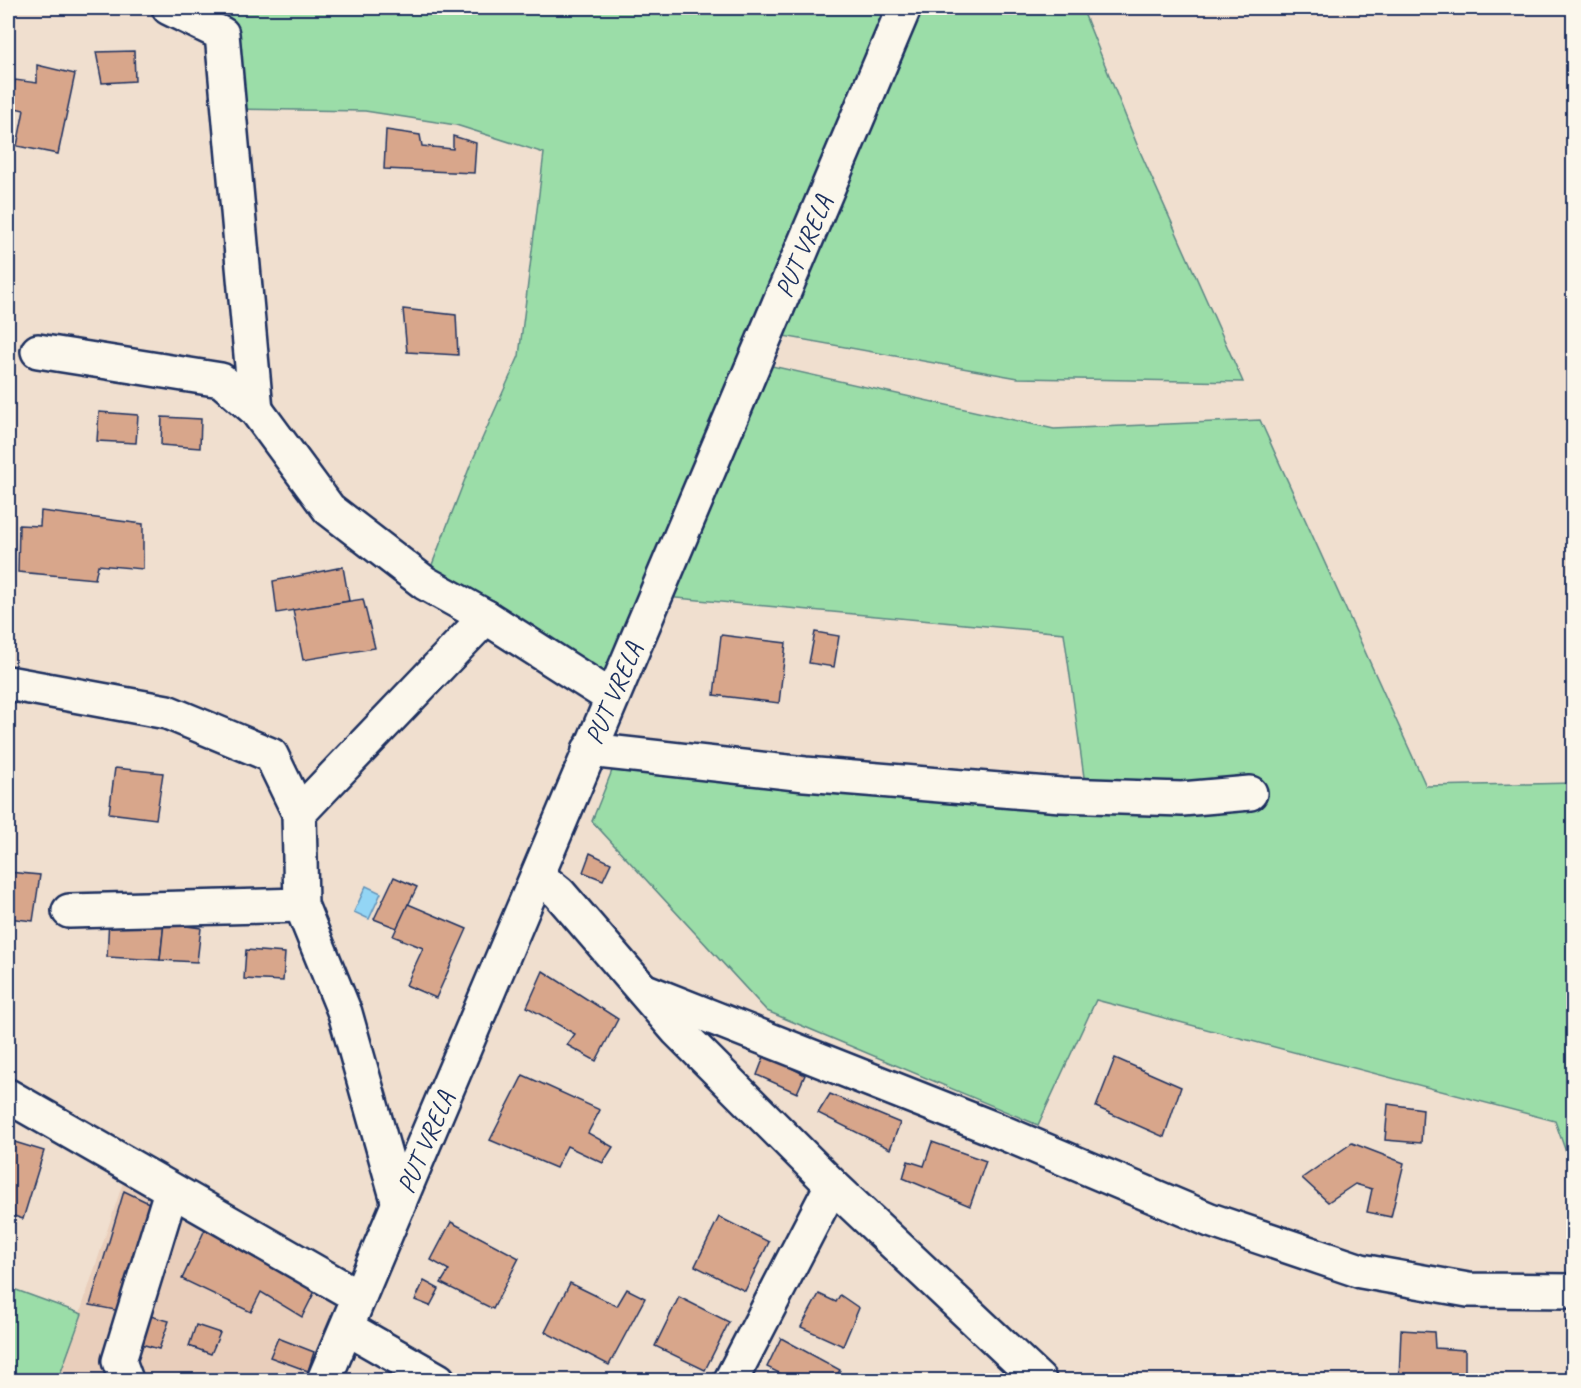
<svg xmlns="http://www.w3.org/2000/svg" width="1581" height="1388" font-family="Caveat,sans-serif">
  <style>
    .built { fill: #e9cebb }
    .green { fill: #9bdda8; stroke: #5b8683; stroke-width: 1.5 }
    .water { fill: #93d5f5; stroke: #6393b9; stroke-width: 1.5 }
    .building { fill: #d8a68b; stroke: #1b2f5e; stroke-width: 1.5 }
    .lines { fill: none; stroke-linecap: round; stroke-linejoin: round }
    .minor-casing { stroke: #1b2f5e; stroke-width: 38 }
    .major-casing { stroke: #1b2f5e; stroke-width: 38 }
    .minor { stroke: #fbf7ec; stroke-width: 33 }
    .major { stroke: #fbf7ec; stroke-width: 33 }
    .labels { text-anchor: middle; stroke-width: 6; stroke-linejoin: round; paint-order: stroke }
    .street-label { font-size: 26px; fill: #1b2f5e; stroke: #fbf7ec }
  </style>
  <rect width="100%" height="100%" fill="#f0dfcf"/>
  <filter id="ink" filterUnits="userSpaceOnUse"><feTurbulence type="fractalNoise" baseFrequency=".0167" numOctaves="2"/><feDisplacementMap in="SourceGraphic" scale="12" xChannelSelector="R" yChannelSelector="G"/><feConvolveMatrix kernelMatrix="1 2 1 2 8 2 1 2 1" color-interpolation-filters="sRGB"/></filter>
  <g filter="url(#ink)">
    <polygon class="built" points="129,1164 359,1297 324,1380 58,1380"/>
    <g class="green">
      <polygon points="172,8 1082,8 1138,147 1243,382 1018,378 767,333 754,362 1054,429 1260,420 1426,786 1573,783 1573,1172 1555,1121 1096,1000 1038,1125 767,1011 592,821 625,738 1088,806 1064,633 654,596 611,697 425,583 470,466 519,356 544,153 456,125 365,111 228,109 208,24"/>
      <polygon points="8,1287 82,1314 58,1380 8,1380"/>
    </g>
    <polygon class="water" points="366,886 381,893 369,919 354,912"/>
    <g class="building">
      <polygon points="134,51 135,81 102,83 96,52"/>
      <polygon points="37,65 75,74 58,154 17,146 24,110 11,107 15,80 37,83"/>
      <polygon points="386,130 420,135 422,146 453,149 453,136 476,143 474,173 384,169"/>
      <polygon points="403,309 456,315 458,355 407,352"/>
      <polygon points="99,412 138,415 136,443 97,441"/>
      <polygon points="162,417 201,419 200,448 161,445"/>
      <polygon points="41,511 143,524 143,569 98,565 95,579 18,572 19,525 40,526"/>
      <polygon points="343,567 349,601 277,613 273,581"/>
      <polygon points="363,599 375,648 303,660 293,610"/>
      <polygon points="815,632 839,636 834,667 809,663"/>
      <polygon points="721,635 786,643 779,703 714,695"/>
      <polygon points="115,768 163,773 156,819 109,813"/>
      <polygon points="590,853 611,863 603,880 583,872"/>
      <polygon points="8,872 40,875 33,921 8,918"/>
      <polygon points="394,877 417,887 397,928 374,919"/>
      <polygon points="408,904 467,929 436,998 406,985 423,948 393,936"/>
      <polygon points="109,918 164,923 160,960 107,957"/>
      <polygon points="164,923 201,928 197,962 160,960"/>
      <polygon points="246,950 285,953 283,981 244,979"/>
      <polygon points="543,971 618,1019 596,1061 567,1045 575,1034 527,1007"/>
      <polygon points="765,1054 805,1075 797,1093 757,1075"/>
      <polygon points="1115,1058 1181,1087 1164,1137 1096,1107"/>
      <polygon points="523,1075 600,1110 588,1133 613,1147 603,1163 567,1146 556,1168 490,1140"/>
      <polygon points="830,1094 900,1123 890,1149 818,1113"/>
      <polygon points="1388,1104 1423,1109 1421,1143 1385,1140"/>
      <polygon points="8,1140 44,1151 23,1219 8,1214"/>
      <polygon points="932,1142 986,1161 970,1206 903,1178 908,1161 924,1166"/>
      <polygon points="1352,1143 1404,1163 1391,1217 1367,1212 1372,1189 1355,1184 1328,1202 1302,1178"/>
      <polygon points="124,1191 157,1207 125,1312 90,1305"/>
      <polygon points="719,1217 769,1242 745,1291 695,1266"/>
      <polygon points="451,1222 519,1258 493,1309 441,1283 449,1270 431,1260"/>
      <polygon points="207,1225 317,1287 302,1317 261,1292 251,1312 182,1279"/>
      <polygon points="424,1281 439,1289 430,1306 415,1300"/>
      <polygon points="570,1283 617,1306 627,1289 645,1298 609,1365 545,1332"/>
      <polygon points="819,1294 836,1302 840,1295 859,1308 843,1346 801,1327"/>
      <polygon points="679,1297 729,1322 705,1370 655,1346"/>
      <polygon points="143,1314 169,1321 159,1349 134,1342"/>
      <polygon points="196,1325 220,1333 211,1354 189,1346"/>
      <polygon points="1401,1330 1434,1332 1435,1348 1465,1350 1465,1380 1399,1380"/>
      <polygon points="278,1338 314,1352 308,1371 270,1357"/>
      <polygon points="781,1338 840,1370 834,1380 793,1380 767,1367"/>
    </g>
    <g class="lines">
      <g class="minor-casing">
        <g id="minor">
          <polyline points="169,8 222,34 256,410"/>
          <polyline points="38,351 221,380 256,410 329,509 425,583 486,617 611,697"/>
          <polyline points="8,683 167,712 271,755 299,813"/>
          <polyline points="589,750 805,774 1061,795 1182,799 1250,793"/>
          <polyline points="538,876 559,893 677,1030 832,1185 1039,1380"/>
          <polyline points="69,911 301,905"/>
          <polyline points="643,990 992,1128 1210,1220 1361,1271 1468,1290 1574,1291"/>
          <polyline points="8,1096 359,1297"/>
          <polyline points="399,1204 345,1013 301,905 299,813 486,617"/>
          <polyline points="347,1328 438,1380"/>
          <polyline points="126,1380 119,1361 171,1191"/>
          <polyline points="731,1380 832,1185"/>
        </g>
      </g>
      <g class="major-casing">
        <polyline id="major" points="324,1380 904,8"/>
      </g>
      <use href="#minor" class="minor"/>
      <use href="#major" class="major"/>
    </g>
  </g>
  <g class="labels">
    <g class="street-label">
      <text transform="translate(803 246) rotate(-67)" y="9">PUT VRELA</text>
      <text transform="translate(613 693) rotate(-67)" y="9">PUT VRELA</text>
      <text transform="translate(425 1142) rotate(-67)" y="9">PUT VRELA</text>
    </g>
  </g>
  <rect width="1581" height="1388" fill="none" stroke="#fbf7ec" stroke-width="30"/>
  <rect x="15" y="15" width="1551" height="1358" fill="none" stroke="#1b2f5e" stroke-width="2" filter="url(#ink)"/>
</svg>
